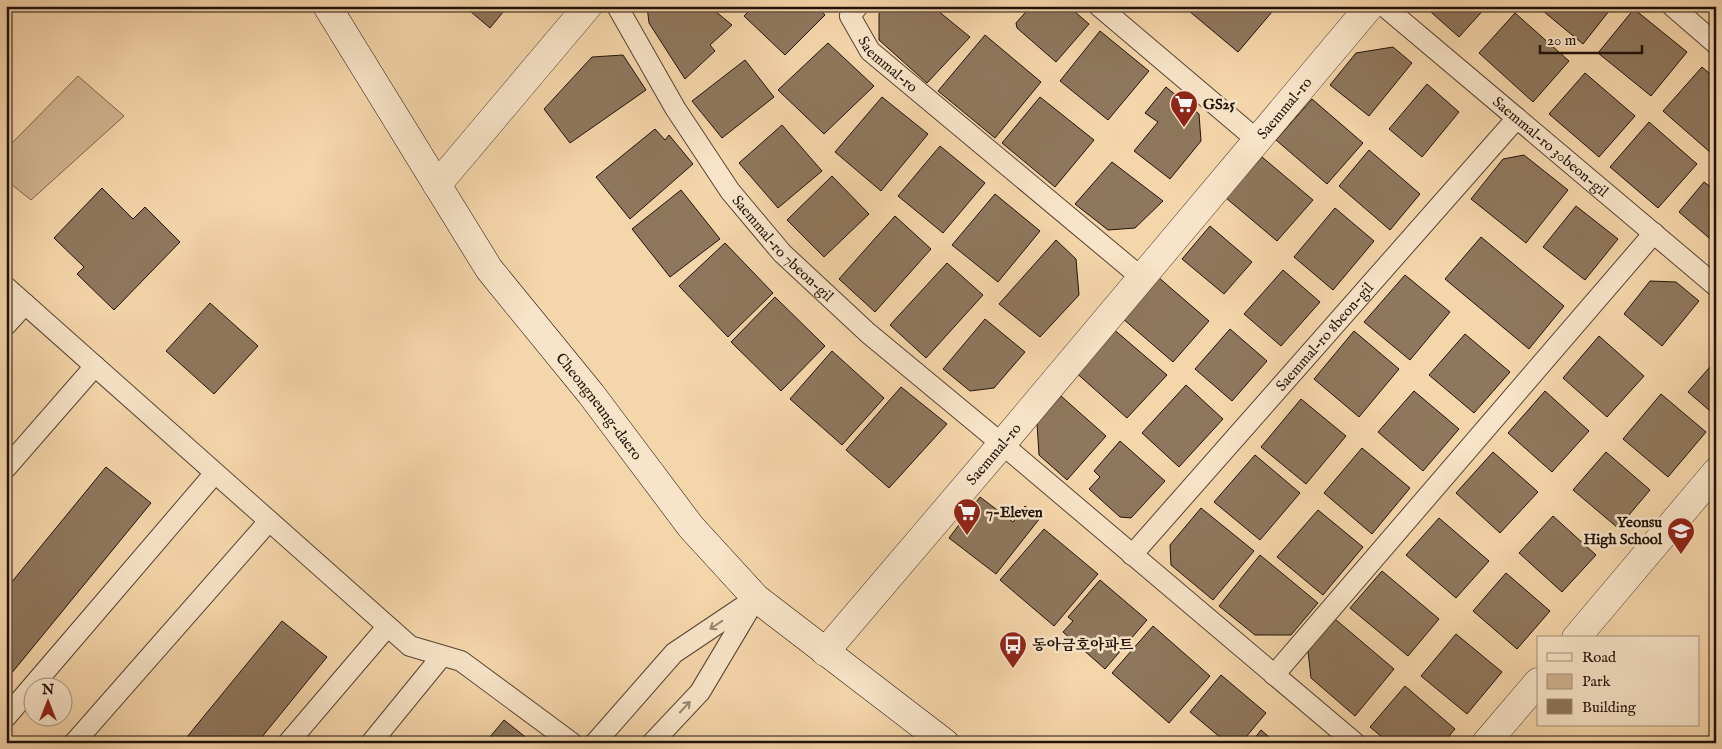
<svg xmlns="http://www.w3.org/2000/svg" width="1722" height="749" font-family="'IM FELL English','Noto Serif KR',serif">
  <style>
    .green { fill: #d1b48f; stroke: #79634c }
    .building { fill: #8f775d; stroke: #21120a }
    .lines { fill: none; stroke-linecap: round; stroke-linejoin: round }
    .service-casing { stroke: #564332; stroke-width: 22 }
    .minor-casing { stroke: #564332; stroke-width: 29 }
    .secondary-casing { stroke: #21120a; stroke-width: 29 }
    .service { stroke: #f8e4c8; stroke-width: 20 }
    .minor { stroke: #f8e4c8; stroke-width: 28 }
    .secondary { stroke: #f8e4c8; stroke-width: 28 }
    .oneway { stroke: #978672 }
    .labels { text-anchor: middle; stroke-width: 5; stroke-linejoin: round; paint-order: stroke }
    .street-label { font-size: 15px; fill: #21120a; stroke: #f8e4c8 }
    .poi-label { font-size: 15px; font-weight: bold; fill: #21120a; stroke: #f8e4c8; text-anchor: start }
  </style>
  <rect width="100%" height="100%" fill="#f5d5aa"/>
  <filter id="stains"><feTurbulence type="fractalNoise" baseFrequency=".004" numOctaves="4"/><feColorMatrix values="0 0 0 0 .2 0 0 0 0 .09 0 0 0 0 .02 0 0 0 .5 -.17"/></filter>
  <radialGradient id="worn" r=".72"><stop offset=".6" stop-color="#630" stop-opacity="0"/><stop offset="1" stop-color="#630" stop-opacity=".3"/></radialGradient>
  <polygon class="green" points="78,76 124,116 31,200 6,180 6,149"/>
  <g class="building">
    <polygon points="464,6 508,6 490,28"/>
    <polygon points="647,6 709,6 732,25 710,45 715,51 685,79 649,23"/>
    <polygon points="754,6 817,6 825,15 785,55 744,16"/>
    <polygon points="885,6 932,6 970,37 927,83 879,40 879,14"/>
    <polygon points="1031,6 1068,6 1089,24 1056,62 1017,28 1016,23"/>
    <polygon points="1183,6 1277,6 1238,52"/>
    <polygon points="1424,6 1487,6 1459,37"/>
    <polygon points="1537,6 1613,6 1583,44"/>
    <polygon points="1705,6 1716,6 1716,16"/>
    <polygon points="1634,9 1687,52 1651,96 1598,53"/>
    <polygon points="1515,13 1569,61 1533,102 1479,53"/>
    <polygon points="1100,31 1149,71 1108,120 1060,81"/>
    <polygon points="985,35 1041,82 995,138 938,91"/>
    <polygon points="828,43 874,86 824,134 778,90"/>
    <polygon points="1393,47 1412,63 1369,116 1330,85 1356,53"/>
    <polygon points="623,55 646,90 570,143 544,109 592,57"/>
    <polygon points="745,60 774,97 722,138 692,101"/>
    <polygon points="1702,67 1716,79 1716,147 1711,153 1663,111"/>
    <polygon points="1585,73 1635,116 1599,157 1549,114"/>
    <polygon points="1427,84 1459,112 1422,157 1389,129"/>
    <polygon points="1166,87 1199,114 1201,141 1170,179 1134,151 1158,122 1145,113"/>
    <polygon points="882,97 928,134 881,191 835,152"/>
    <polygon points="1040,97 1094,140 1055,187 1002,143"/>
    <polygon points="1312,99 1363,143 1327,184 1276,140"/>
    <polygon points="1649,122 1697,164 1658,208 1610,167"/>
    <polygon points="782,125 822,171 778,208 739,163"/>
    <polygon points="655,129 665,140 669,135 693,164 630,219 596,177"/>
    <polygon points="940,146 985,183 943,233 898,196"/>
    <polygon points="1369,150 1420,194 1390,230 1339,186"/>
    <polygon points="1524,155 1568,190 1526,243 1471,199 1503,159"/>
    <polygon points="1262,157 1313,200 1277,241 1226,198"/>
    <polygon points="1112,162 1163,201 1135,228 1108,230 1075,204"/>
    <polygon points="832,176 869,214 824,257 787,220"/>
    <polygon points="1704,182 1716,191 1716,244 1679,212"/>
    <polygon points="102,188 133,219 145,207 180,242 114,310 77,274 84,267 54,238"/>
    <polygon points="681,190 720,239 670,277 632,229"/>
    <polygon points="995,194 1040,231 998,282 952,245"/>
    <polygon points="1576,206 1618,239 1585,280 1543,247"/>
    <polygon points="1335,208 1374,241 1333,290 1294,257"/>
    <polygon points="895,216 931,249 875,312 839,279"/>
    <polygon points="1210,226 1252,262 1224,294 1182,259"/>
    <polygon points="1481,237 1564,306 1529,349 1445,279"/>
    <polygon points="1056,240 1076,259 1079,295 1040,337 999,304"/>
    <polygon points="725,243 773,293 728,337 679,286"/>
    <polygon points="947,263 983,295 926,358 890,325"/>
    <polygon points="1283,270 1320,302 1281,346 1244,314"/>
    <polygon points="1405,275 1450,312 1410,360 1364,322"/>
    <polygon points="1158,277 1209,321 1173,362 1122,318"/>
    <polygon points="1650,281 1676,282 1699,301 1662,346 1624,314"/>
    <polygon points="775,297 825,346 781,391 731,342"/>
    <polygon points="210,303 258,346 214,394 166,351"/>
    <polygon points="985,319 1025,352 994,388 970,391 943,369"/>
    <polygon points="1111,327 1167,375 1127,418 1073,370"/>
    <polygon points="1230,329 1267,361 1232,401 1195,369"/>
    <polygon points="1354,331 1399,369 1359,417 1314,379"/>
    <polygon points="1465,334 1510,372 1474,413 1429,375"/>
    <polygon points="1599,336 1644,376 1607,417 1563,378"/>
    <polygon points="832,351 884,398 842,445 790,399"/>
    <polygon points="1716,360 1716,416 1688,392"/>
    <polygon points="1186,385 1223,419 1179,467 1142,433"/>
    <polygon points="901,387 947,424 889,488 846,450"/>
    <polygon points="1414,391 1459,429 1423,471 1378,432"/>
    <polygon points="1545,391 1589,431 1552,472 1508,433"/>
    <polygon points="1661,394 1706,432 1668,477 1623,439"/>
    <polygon points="1061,396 1106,436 1067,480 1039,455 1037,423"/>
    <polygon points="1301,399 1346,436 1306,484 1261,447"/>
    <polygon points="1120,441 1165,481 1131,518 1120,517 1089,489 1100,477 1094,471"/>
    <polygon points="1362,448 1410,488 1372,534 1324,493"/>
    <polygon points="1493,452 1538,492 1500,533 1456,493"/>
    <polygon points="1606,452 1650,490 1618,528 1573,490"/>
    <polygon points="1255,455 1300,493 1260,540 1214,502"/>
    <polygon points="106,467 151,503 6,680 6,589"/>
    <polygon points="980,497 1013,522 1025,506 1040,518 996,574 949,538"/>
    <polygon points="1201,508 1254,551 1213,600 1171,565 1170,545"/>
    <polygon points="1318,510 1363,547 1323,595 1277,557"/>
    <polygon points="1553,516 1596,555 1562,592 1519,553"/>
    <polygon points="1439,518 1489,561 1456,598 1406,555"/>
    <polygon points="1044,529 1098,574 1054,626 1000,580"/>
    <polygon points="1260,555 1318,603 1291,635 1255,635 1219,606"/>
    <polygon points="1382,571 1439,619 1408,656 1350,608"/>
    <polygon points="1506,573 1550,611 1517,649 1473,611"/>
    <polygon points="1100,580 1147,620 1105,669 1063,632 1073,621 1068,617"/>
    <polygon points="1335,619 1394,669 1355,716 1311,678 1308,651"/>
    <polygon points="282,621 327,657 257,743 182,743"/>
    <polygon points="1153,626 1210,676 1169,723 1112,673"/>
    <polygon points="1456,634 1502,672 1467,714 1421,676"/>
    <polygon points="1221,675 1266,713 1241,743 1227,743 1190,712"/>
    <polygon points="1405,686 1455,729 1443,743 1389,743 1370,727"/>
    <polygon points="504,720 533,743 485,743"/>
    <polygon points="1261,730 1276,743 1251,743"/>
  </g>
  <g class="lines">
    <g class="service-casing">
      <g id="service">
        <path id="s1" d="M617,6l58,102 55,83 52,62 86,80 134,111 353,299"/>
        <path id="s2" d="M858,6l-8,10 20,35 272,227"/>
        <polyline points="1099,6 1257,140"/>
        <path id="s3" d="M1384,6l332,280"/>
        <polyline points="1672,6 1716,44"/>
        <polyline points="6,287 410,646 461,661 572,743"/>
        <polyline points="6,325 25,304"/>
        <polyline points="6,468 95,366"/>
        <path id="s4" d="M1132,555l385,-437"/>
        <polyline points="1274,675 1654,233"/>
        <polyline points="6,717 215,473"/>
        <polyline points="74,743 269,521"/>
        <polyline points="288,743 387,627"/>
        <polyline points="371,743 442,656"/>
        <polyline points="595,743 674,653 756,598"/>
        <polyline points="652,743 700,692 753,603"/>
      </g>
    </g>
    <g class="minor-casing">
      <g id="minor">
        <polyline points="437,185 588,6"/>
        <polyline points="1576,638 1716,472"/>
        <path id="s5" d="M825,652l177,-208 368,-438"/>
        <polyline points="1486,743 1538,682"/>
      </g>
    </g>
    <g class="secondary-casing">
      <g id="secondary">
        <path id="s6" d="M327,6l162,263 102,125 100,133 65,71 189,145"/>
      </g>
    </g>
    <use href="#service" class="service"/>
    <use href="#minor" class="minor"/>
    <use href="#secondary" class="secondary"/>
  </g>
  <defs><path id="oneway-shaft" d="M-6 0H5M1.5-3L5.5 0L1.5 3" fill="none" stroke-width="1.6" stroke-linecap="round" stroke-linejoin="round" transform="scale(1.25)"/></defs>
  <g class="oneway">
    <use href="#oneway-shaft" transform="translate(716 625) rotate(146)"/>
    <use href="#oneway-shaft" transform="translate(685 707) rotate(-47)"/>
  </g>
  <defs>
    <g id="supermarket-pin" transform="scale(1.4375)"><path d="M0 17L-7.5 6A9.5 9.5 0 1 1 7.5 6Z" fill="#8f2418" stroke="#f8e4c8"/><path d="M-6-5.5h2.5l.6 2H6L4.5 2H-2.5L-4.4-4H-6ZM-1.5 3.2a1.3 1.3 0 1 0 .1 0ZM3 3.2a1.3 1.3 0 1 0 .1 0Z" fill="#fff"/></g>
    <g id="school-pin" transform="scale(1.4375)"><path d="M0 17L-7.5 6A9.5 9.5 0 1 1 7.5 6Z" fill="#8f2418" stroke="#f8e4c8"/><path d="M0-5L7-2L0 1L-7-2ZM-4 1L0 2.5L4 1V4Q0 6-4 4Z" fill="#fff"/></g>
    <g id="bus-pin" transform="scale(1.4375)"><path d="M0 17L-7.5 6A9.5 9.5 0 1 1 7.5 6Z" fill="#8f2418" stroke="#f8e4c8"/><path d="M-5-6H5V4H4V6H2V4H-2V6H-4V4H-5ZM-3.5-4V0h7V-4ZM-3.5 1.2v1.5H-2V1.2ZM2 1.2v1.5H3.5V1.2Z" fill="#fff"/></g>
  </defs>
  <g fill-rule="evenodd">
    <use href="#supermarket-pin" x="1184" y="104"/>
    <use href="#supermarket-pin" x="967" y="512"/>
    <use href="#school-pin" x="1681" y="531"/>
    <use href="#bus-pin" x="1013" y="645"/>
  </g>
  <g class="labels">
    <g class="street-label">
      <text dy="5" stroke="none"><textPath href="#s2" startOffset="75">Saemmal-ro</textPath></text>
      <text dy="5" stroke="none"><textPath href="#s5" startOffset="712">Saemmal-ro</textPath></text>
      <text dy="5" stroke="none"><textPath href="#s3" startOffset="218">Saemmal-ro 30beon-gil</textPath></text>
      <text dy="5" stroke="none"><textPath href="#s1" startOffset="295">Saemmal-ro 7beon-gil</textPath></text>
      <text dy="5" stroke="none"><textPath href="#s4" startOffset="291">Saemmal-ro 8beon-gil</textPath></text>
      <text dy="5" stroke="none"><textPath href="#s6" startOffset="485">Cheongneung-daero</textPath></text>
      <text dy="5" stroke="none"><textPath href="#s5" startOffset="260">Saemmal-ro</textPath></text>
    </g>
    <g class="poi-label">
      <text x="1203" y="109">GS25</text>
      <text x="986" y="517">7-Eleven</text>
      <text x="1662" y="527" text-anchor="end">Yeonsu<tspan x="1662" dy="17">High School</tspan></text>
      <text x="1032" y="650">동아금호아파트</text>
    </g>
  </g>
  <rect width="1722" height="749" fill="none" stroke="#f5d5aa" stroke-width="25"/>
  <rect x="8" y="8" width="1707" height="734" fill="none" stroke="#21120a" stroke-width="2.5"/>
  <rect x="12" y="12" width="1697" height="724" fill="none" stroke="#21120a"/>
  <rect x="1537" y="636" width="162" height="90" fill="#f8e4c8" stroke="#a2907c"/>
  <rect x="1547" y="653" width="25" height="8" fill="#f8e4c8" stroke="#a2907c"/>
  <text x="1582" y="662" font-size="15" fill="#21120a">Road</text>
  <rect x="1547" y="674" width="25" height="15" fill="#d1b48f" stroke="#a2907c"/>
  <text x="1582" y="686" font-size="15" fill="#21120a">Park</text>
  <rect x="1547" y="699" width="25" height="15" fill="#8f775d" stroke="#a2907c"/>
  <text x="1582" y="712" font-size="15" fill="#21120a">Building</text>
  <g transform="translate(48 702)"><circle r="24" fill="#f8e4c8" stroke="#a2907c"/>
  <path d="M0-4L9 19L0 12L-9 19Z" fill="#8f2418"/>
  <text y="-8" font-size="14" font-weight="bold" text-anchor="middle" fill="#21120a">N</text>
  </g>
  <path d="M1540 45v8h102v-8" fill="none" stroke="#21120a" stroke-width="2.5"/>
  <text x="1547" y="45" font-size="15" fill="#21120a" stroke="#f8e4c8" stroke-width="4" paint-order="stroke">20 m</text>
  <rect width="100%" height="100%" filter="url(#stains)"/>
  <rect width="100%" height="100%" fill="url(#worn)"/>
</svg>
